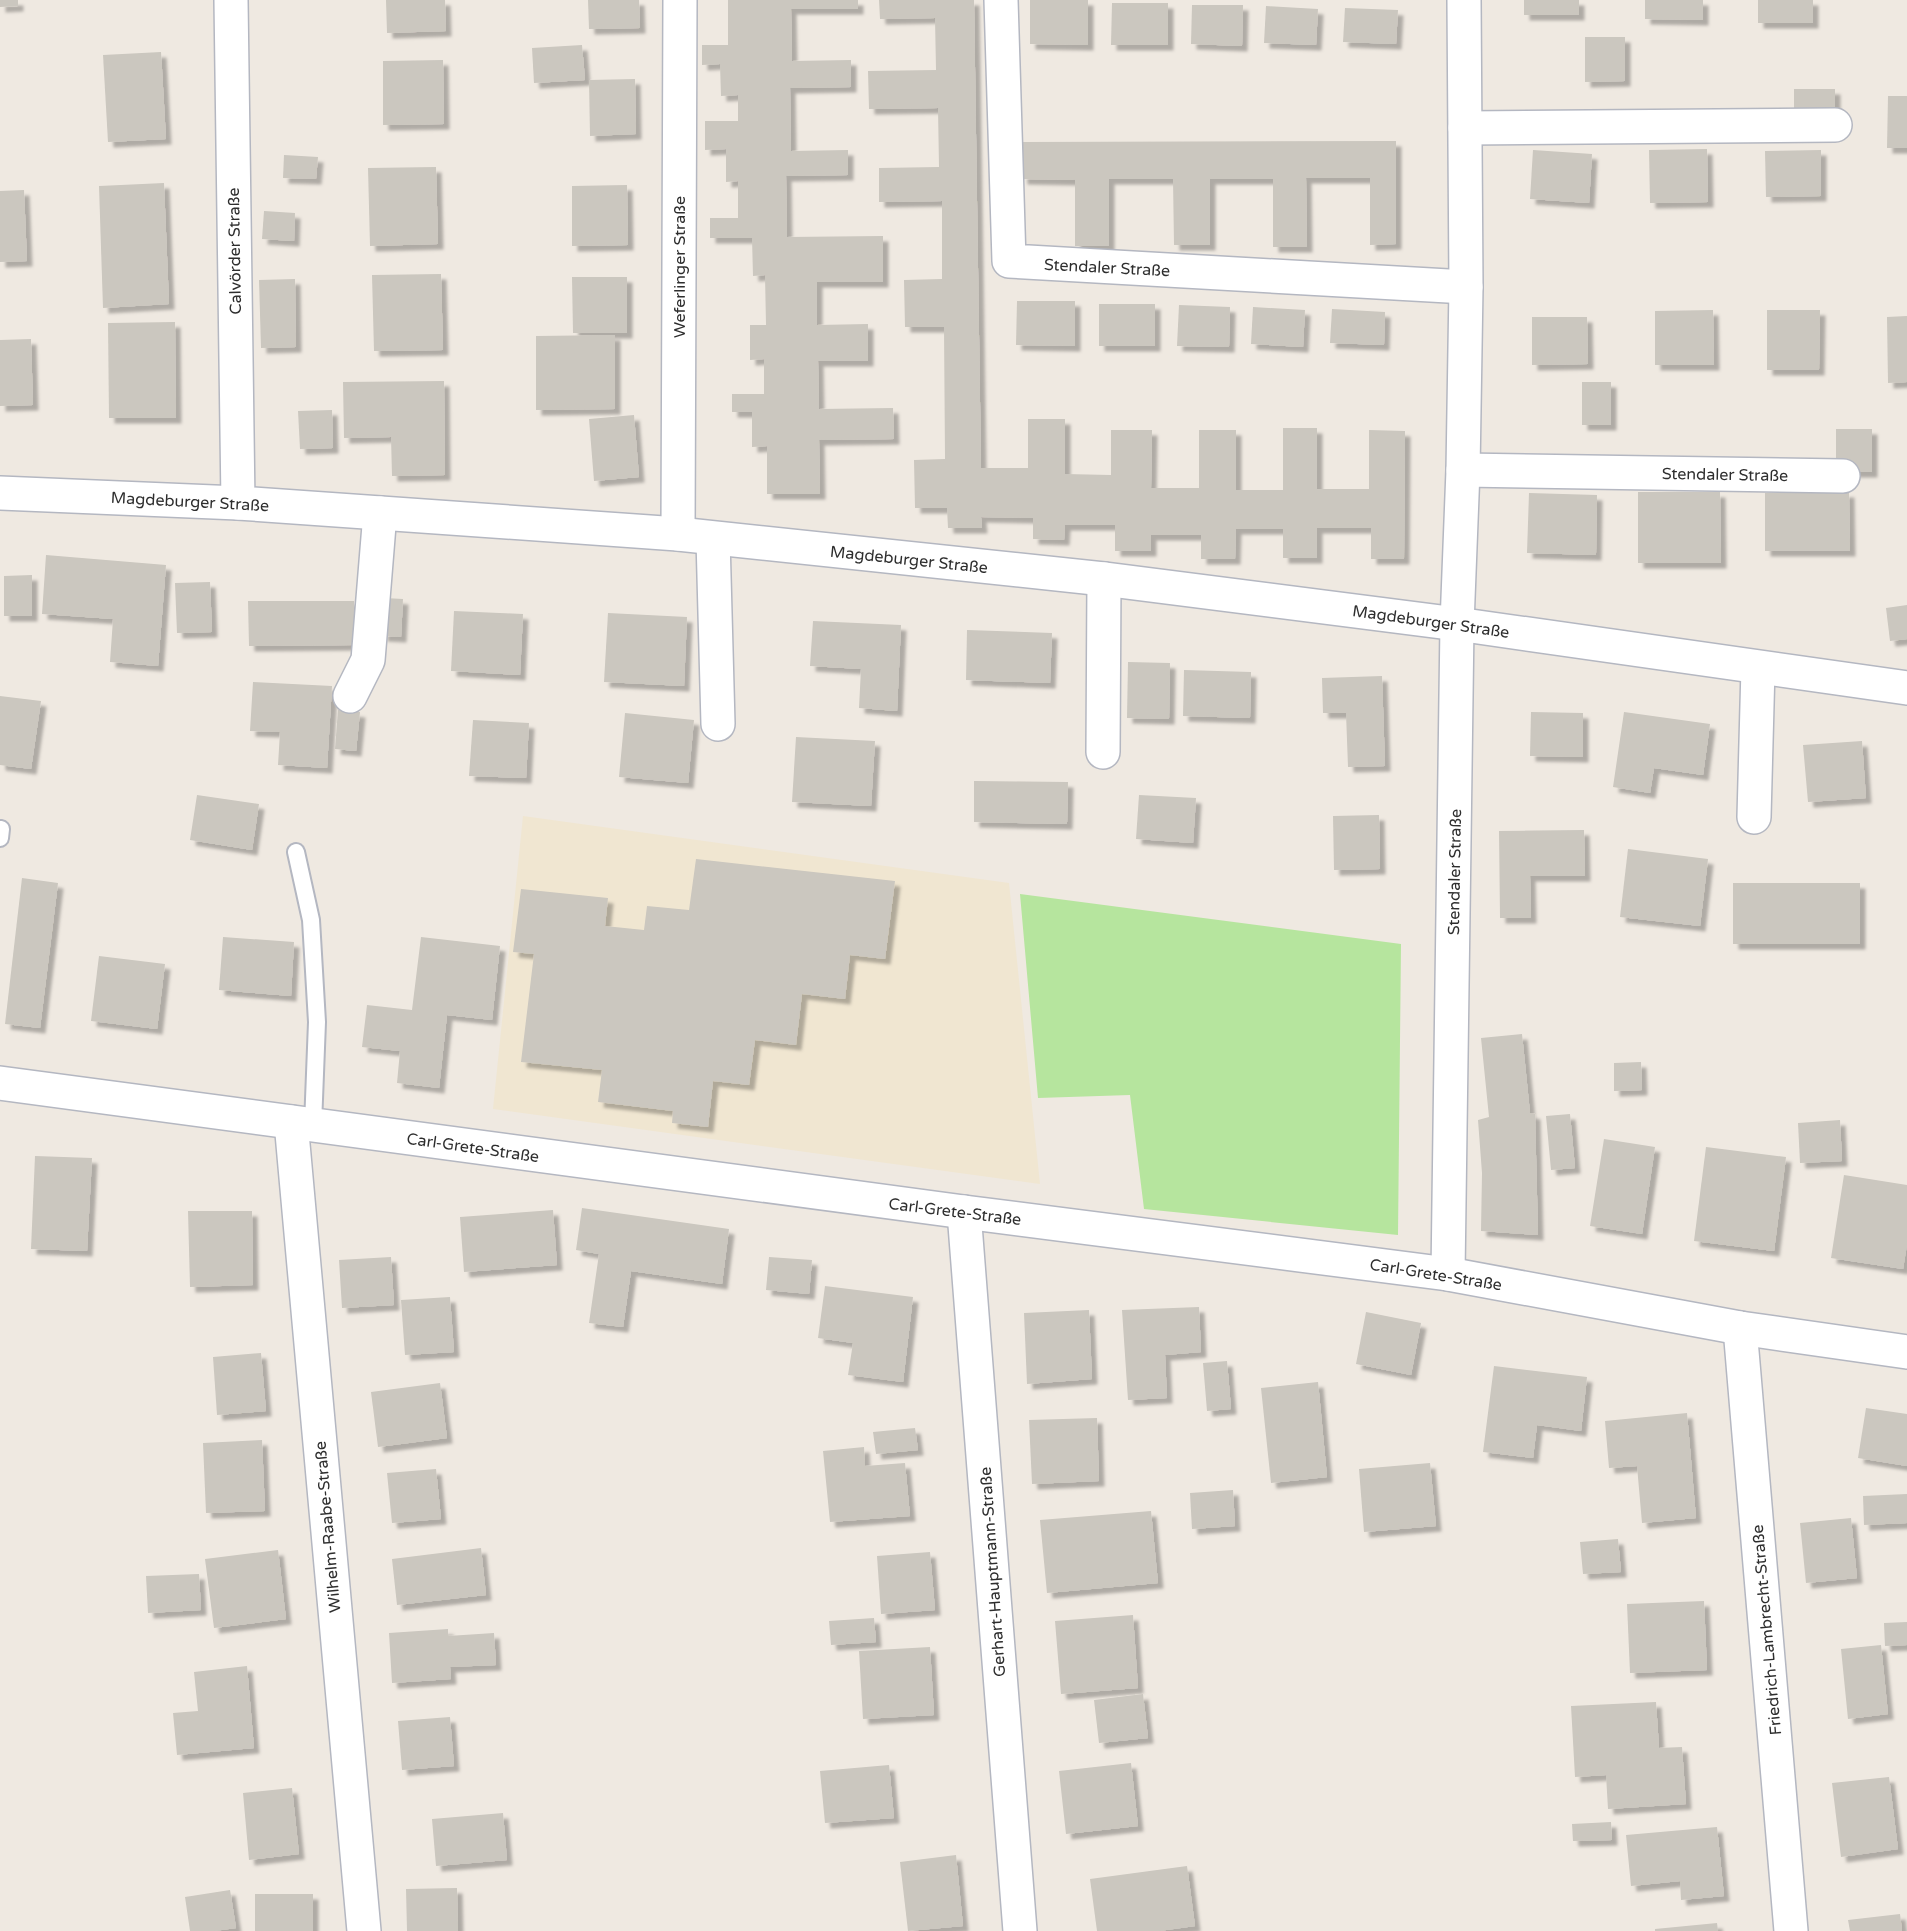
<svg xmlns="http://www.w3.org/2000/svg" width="1907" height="1931" font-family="'Varela Round',sans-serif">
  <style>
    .education { fill: #f0e6d1 }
    .green { fill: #b6e59e }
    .building { fill: #cbc7bf; filter: url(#shadow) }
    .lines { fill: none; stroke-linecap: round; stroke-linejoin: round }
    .lane-casing { stroke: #b4b7c1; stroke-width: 20 }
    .street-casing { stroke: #b4b7c1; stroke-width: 36 }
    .lane { stroke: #fff; stroke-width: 16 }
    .street { stroke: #fff; stroke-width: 33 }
    .labels { text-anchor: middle; stroke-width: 4.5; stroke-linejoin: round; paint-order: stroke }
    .street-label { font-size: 16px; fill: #2e2e2e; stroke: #fff }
  </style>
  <defs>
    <filter id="shadow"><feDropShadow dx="5.5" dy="5.5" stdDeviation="1.5" flood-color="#0004"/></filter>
  </defs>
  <rect width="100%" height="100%" fill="#efe9e1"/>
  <polygon class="education" points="523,816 1009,883 1040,1184 493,1109"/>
  <polygon class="green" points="1020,894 1401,944 1398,1235 1144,1209 1130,1095 1038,1098"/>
  <g class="building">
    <polygon points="0,0 18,0 18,6 0,7"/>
    <polygon points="386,0 445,0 446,31 387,33"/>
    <polygon points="588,0 639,0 640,28 589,29"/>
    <polygon points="728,0 858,0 858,9 791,9 792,61 851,60 851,87 790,88 791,151 848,150 848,175 786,176 787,237 883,236 883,282 817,282 817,325 868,324 868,361 818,361 819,409 893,408 894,439 819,440 820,494 767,494 767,446 752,447 752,412 732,412 732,394 764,394 764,359 750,360 750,325 766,325 765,275 753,276 752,238 710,238 710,218 738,218 738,181 726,182 726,149 705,150 705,121 738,121 738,95 721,96 720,64 702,65 702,45 728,45"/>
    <polygon points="879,0 974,0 981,468 1028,468 1028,419 1065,419 1065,474 1111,475 1111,430 1152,430 1151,488 1199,488 1199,430 1236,430 1236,490 1283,490 1283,428 1317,428 1317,489 1369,489 1369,430 1405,431 1404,559 1371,559 1371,528 1317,528 1317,558 1283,558 1283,529 1236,529 1235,559 1201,559 1201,535 1151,535 1151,551 1115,551 1115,525 1065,525 1064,540 1033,539 1033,518 981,517 982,528 948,528 947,508 915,508 914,460 945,459 944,327 905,327 904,280 942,279 942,201 879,202 879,168 939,167 938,108 869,109 868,71 936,70 935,18 880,19"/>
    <polygon points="1030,0 1088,0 1088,45 1030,44"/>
    <rect x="1524" y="0" width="55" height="15"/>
    <polygon points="1645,0 1703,0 1703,20 1645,19"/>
    <rect x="1758" y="0" width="55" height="23"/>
    <polygon points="1112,3 1168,3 1168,45 1111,45"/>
    <polygon points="1192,5 1243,5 1242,46 1191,44"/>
    <polygon points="1266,6 1318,9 1316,45 1264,43"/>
    <polygon points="1345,8 1398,10 1396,44 1343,42"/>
    <polygon points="1585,37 1625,37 1625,81 1585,82"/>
    <polygon points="582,45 585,80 534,83 532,48"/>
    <polygon points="161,52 166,139 108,142 103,55"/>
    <polygon points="443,60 444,124 383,125 383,61"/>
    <polygon points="635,79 636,134 590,136 589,80"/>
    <rect x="1794" y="89" width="41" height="32"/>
    <polygon points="1888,96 1907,96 1907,148 1887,148"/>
    <polygon points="1396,141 1396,244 1370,245 1370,178 1306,178 1307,247 1273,247 1273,179 1210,179 1210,245 1174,245 1173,179 1109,179 1109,246 1075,246 1075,180 1022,179 1021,142"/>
    <polygon points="1707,149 1708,202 1650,203 1649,150"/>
    <polygon points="1533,150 1592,154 1589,203 1530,199"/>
    <polygon points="1821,150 1821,196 1766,197 1765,151"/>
    <polygon points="284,155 318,157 316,179 283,178"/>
    <polygon points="436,167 438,244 370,246 368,168"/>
    <polygon points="164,183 169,304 103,308 99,186"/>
    <polygon points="627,185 628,245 572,246 572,186"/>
    <polygon points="24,190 27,261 0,262 0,191"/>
    <polygon points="264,211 295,213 294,241 262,239"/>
    <polygon points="441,274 443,350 374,351 372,275"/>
    <polygon points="572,277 627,277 627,333 573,333"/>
    <polygon points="295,279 296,347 261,348 259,280"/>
    <polygon points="1017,301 1075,301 1075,346 1016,345"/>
    <rect x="1099" y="304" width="56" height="42"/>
    <polygon points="1179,305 1230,307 1229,347 1177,346"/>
    <polygon points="1253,307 1305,310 1303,347 1251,344"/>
    <polygon points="1332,309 1385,312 1384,345 1330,343"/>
    <polygon points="1713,310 1714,365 1655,365 1655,311"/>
    <polygon points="1767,310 1820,310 1819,370 1767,370"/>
    <polygon points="1907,316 1907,382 1888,383 1887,317"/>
    <polygon points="1532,317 1587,317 1588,364 1532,365"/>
    <polygon points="175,322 176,418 109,418 108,323"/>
    <polygon points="615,335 615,409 536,410 536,336"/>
    <polygon points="31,339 33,405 0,406 0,340"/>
    <polygon points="444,381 445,475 392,476 391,437 344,438 343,382"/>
    <rect x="1582" y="382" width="29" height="43"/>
    <polygon points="332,410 333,448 300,449 298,411"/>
    <polygon points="634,415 639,477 594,481 589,419"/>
    <rect x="1836" y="429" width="36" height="43"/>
    <polygon points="1638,492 1720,492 1721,563 1638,563"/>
    <polygon points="1849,492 1850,551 1765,551 1765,493"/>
    <polygon points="1529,493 1597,495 1596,555 1527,553"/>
    <polygon points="46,555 166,565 158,666 110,662 113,619 42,614"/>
    <polygon points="32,575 32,616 4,616 4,576"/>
    <polygon points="210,582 212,632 177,633 175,583"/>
    <polygon points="385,598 403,599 401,637 382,636"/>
    <polygon points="248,601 354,601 354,645 249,646"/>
    <polygon points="1907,605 1907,639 1890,641 1886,608"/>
    <polygon points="454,611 523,614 520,675 451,671"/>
    <polygon points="608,613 687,617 684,686 604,682"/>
    <polygon points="813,621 901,625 897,711 859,708 861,669 810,666"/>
    <polygon points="967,630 1052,633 1050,683 966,680"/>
    <polygon points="1128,662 1170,663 1169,719 1127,718"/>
    <polygon points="1184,670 1251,672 1250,718 1183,716"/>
    <polygon points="1382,676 1385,766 1348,767 1346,713 1323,713 1322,678"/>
    <polygon points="253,682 332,686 327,768 278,765 280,732 250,731"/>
    <polygon points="0,696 41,701 31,769 0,765"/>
    <polygon points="338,710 360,712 356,751 335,749"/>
    <polygon points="1531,712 1583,713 1583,757 1530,756"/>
    <polygon points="1624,712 1710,724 1703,775 1654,768 1650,793 1613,787"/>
    <polygon points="625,713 694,720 688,783 619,777"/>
    <polygon points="473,720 529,723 526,778 469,776"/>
    <polygon points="796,737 875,741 871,806 792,802"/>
    <polygon points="1862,741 1866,798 1808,802 1803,745"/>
    <polygon points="974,781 1068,782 1067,824 974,822"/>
    <polygon points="197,795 259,804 252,850 190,840"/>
    <polygon points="1139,795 1196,798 1193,843 1136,839"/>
    <polygon points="1379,815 1380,869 1334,870 1333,816"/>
    <polygon points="1584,830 1585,876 1530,876 1531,918 1500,918 1499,831"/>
    <polygon points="1628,849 1708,859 1700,926 1620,917"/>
    <polygon points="696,859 895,881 885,959 850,955 845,999 802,994 796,1045 755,1040 749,1085 713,1081 708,1127 672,1123 673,1111 598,1102 602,1070 521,1062 534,954 513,952 521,889 608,898 605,926 644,930 647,906 689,910"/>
    <polygon points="22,878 58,883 40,1028 5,1024"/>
    <rect x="1733" y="883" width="127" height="61"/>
    <polygon points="223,937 294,942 291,996 219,990"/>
    <polygon points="421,937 500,946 492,1020 447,1015 439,1088 397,1083 400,1051 362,1047 367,1005 412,1010"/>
    <polygon points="99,956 165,964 157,1029 91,1021"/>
    <polygon points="1522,1034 1530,1113 1535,1114 1538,1235 1481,1231 1482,1173 1478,1120 1489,1117 1481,1038"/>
    <polygon points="1641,1062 1642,1090 1614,1091 1614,1063"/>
    <polygon points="1570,1114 1575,1168 1551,1170 1546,1116"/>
    <polygon points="1840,1120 1842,1161 1800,1163 1798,1123"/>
    <polygon points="1604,1139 1655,1147 1642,1234 1590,1226"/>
    <polygon points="1706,1147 1786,1157 1774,1251 1694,1241"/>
    <polygon points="35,1156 92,1158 87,1251 31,1249"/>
    <polygon points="1844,1175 1907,1185 1907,1244 1903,1269 1831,1258"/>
    <polygon points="582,1208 729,1229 722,1284 631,1271 623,1327 589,1323 599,1254 576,1250"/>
    <polygon points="553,1210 557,1265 464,1272 460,1217"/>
    <polygon points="188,1211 252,1211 253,1285 190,1287"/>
    <polygon points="391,1257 394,1305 342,1308 339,1260"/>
    <polygon points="769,1257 812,1260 809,1294 766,1290"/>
    <polygon points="825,1286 913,1297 903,1382 848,1375 853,1343 818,1338"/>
    <polygon points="450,1297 454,1352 405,1355 401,1300"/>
    <polygon points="1199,1307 1201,1352 1165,1355 1167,1398 1128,1400 1122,1310"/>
    <polygon points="1089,1310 1092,1379 1027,1384 1024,1313"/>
    <polygon points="1366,1312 1421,1323 1411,1375 1356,1364"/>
    <polygon points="261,1353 266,1411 217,1415 213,1357"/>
    <polygon points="1227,1361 1231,1409 1207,1411 1203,1363"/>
    <polygon points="1494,1366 1587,1377 1581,1431 1537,1425 1533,1458 1483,1452"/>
    <polygon points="1318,1382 1327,1477 1271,1483 1261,1388"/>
    <polygon points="440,1383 447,1438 378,1447 371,1392"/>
    <polygon points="1866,1408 1907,1414 1907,1466 1858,1458"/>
    <polygon points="1687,1413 1696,1518 1642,1523 1637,1466 1609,1468 1605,1421"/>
    <polygon points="1097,1418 1099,1481 1032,1484 1029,1420"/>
    <polygon points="915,1428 918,1450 876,1454 873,1432"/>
    <polygon points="262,1440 265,1511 206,1513 203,1443"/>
    <polygon points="864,1447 865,1466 905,1463 910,1516 830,1522 823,1451"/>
    <polygon points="1430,1463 1436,1526 1364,1532 1359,1469"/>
    <polygon points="436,1469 441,1519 392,1523 387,1473"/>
    <polygon points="1233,1490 1235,1526 1192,1529 1190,1493"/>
    <polygon points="1907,1494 1907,1523 1864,1525 1863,1496"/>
    <polygon points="1151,1511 1158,1583 1047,1593 1040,1520"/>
    <polygon points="1851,1518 1857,1578 1806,1583 1800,1523"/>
    <polygon points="1618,1539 1621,1572 1583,1574 1580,1542"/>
    <polygon points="481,1548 486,1595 397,1605 392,1559"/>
    <polygon points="278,1550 286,1619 214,1628 205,1559"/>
    <polygon points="930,1552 935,1610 881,1614 877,1556"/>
    <polygon points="199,1574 201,1610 148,1613 146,1576"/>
    <polygon points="1704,1601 1707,1670 1630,1673 1627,1604"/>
    <polygon points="1133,1615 1138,1688 1061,1694 1055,1621"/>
    <polygon points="874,1618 876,1642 831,1645 829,1621"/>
    <polygon points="1907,1622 1907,1645 1885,1646 1884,1623"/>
    <polygon points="448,1629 448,1636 494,1633 496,1665 450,1667 451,1679 392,1683 389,1633"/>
    <polygon points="1881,1645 1888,1714 1848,1719 1841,1649"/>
    <polygon points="930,1647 934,1715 863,1719 859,1651"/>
    <polygon points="247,1666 254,1748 177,1755 173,1713 198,1711 194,1672"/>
    <polygon points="1143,1694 1148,1738 1099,1743 1094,1700"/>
    <polygon points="1656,1702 1659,1748 1682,1747 1686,1804 1608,1809 1606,1775 1575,1777 1571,1706"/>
    <polygon points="450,1717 454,1766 402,1770 398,1721"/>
    <polygon points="1131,1763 1138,1826 1066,1834 1059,1771"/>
    <polygon points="889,1765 894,1818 825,1823 820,1771"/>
    <polygon points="1889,1777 1898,1849 1841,1857 1832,1783"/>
    <polygon points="292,1788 299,1854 249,1860 243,1793"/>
    <polygon points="503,1813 507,1860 436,1866 432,1819"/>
    <polygon points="1611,1822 1612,1840 1573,1841 1572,1824"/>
    <polygon points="1717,1827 1724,1896 1681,1900 1680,1881 1631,1886 1626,1835"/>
    <polygon points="956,1855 963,1926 908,1931 900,1862"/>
    <polygon points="1187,1866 1195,1926 1159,1931 1097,1931 1090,1879"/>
    <polygon points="457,1888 458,1931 407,1931 406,1889"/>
    <polygon points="230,1890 236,1928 214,1931 190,1931 185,1897"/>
    <rect x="255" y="1894" width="58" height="37"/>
    <polygon points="1900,1914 1902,1931 1850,1931 1848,1920"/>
    <polygon points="1717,1923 1718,1931 1655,1931 1655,1929"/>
  </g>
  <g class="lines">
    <g class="lane-casing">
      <g id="lane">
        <polyline points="0,838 1,829"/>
        <polyline points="296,852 311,920 317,1022 313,1125"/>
      </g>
    </g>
    <g class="street-casing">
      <g id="street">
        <polyline points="231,0 238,503"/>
        <polyline points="1001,0 1009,261 1466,287"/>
        <polyline points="1465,128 1835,125"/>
        <polyline points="1463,470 1843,476"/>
        <polyline points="0,493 238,503 678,534 1104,579 1457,624 1907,688"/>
        <polyline points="678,534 680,0"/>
        <polyline points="713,539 718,724"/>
        <polyline points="350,696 368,660 380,513"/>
        <polyline points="1103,752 1104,579"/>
        <polyline points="1754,817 1758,668"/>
        <polyline points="0,1083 964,1212 1448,1274 1740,1328 1907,1352"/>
        <polyline points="291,1122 364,1931"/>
        <polyline points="964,1212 1020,1931"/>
        <polyline points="1448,1274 1457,624 1463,470 1466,287 1464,0"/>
        <polyline points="1740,1328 1791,1931"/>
      </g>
    </g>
    <use href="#lane" class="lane"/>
    <use href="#street" class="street"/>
  </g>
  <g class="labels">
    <g class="street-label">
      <text transform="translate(234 251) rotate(-91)" y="6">Calvörder Straße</text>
      <text transform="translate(679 267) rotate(-90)" y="6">Weferlinger Straße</text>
      <text transform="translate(1107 267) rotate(3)" y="6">Stendaler Straße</text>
      <text transform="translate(1725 474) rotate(1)" y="6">Stendaler Straße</text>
      <text transform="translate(190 501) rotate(3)" y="6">Magdeburger Straße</text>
      <text transform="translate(909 559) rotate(6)" y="6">Magdeburger Straße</text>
      <text transform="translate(1431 621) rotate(8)" y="6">Magdeburger Straße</text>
      <text transform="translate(1454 872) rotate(-89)" y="6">Stendaler Straße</text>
      <text transform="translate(473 1147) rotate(8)" y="6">Carl-Grete-Straße</text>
      <text transform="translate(955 1211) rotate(7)" y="6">Carl-Grete-Straße</text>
      <text transform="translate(1436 1274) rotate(9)" y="6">Carl-Grete-Straße</text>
      <text transform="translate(327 1527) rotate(-95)" y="6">Wilhelm-Raabe-Straße</text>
      <text transform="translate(992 1572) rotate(-94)" y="6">Gerhart-Hauptmann-Straße</text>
      <text transform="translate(1766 1630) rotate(-95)" y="6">Friedrich-Lambrecht-Straße</text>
    </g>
  </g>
</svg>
